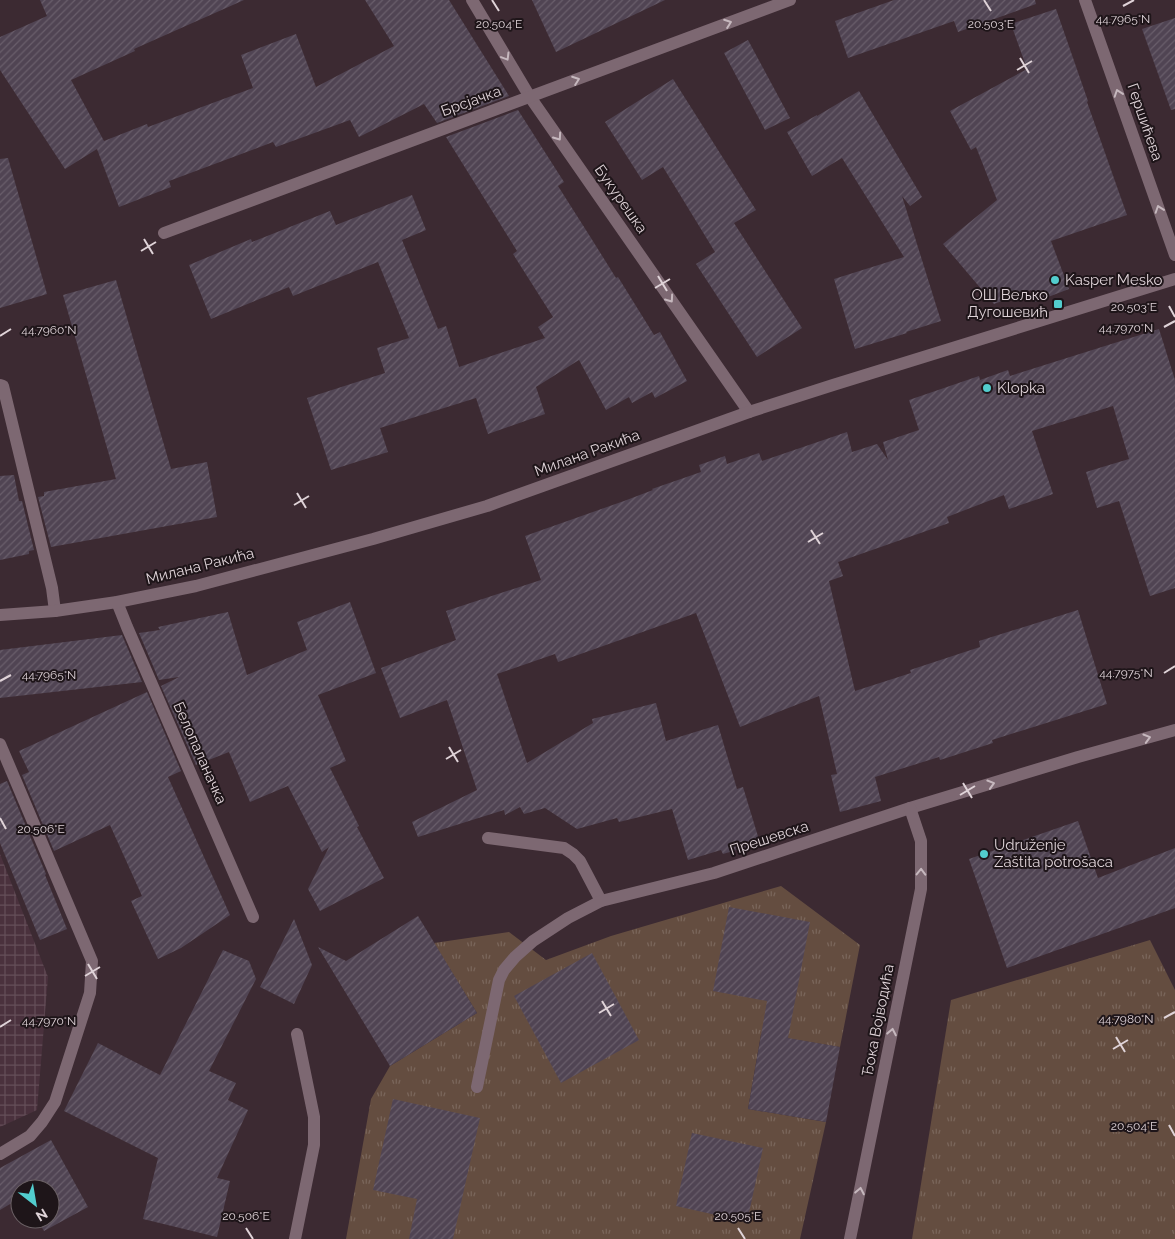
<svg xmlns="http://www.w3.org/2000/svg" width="1175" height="1239" font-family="Raleway,sans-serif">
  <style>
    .industrial { fill: url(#industrial-grid) }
    .grass { fill: url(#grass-tufts) }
    .building { fill: url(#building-hatch) }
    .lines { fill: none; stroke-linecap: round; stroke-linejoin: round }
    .minor { stroke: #7d6872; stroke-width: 12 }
    .oneway { stroke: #c6b8be }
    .ticks { fill: none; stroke: #dfd3d8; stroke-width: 2 }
    .poi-dot { fill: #52cdce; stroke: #1e1519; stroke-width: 2 }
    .labels { text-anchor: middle; stroke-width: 4; stroke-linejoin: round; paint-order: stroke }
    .street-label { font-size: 15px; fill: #dfd3d8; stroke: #1e1519 }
    .poi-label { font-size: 15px; fill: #dfd3d8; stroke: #1e1519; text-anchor: start }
    .ticks-label { font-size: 12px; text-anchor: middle; fill: #dfd3d8; stroke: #1e1519; stroke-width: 4; stroke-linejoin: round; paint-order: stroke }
  </style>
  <defs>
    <pattern id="industrial-grid" width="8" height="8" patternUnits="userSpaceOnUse" patternTransform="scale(1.25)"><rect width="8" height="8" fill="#4a313d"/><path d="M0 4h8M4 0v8" fill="none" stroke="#644e58"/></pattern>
    <pattern id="grass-tufts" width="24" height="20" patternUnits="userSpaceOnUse" patternTransform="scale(1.25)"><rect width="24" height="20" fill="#644d40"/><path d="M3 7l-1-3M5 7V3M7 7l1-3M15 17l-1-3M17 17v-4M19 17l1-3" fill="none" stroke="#7a665b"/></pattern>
    <pattern id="building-hatch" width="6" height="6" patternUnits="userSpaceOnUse" patternTransform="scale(1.25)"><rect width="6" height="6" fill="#504453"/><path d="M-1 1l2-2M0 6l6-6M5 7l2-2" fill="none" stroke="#695e6b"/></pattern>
  </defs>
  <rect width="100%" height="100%" fill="#3c2a32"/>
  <polygon class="industrial" points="0,854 48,977 37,1110 0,1127"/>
  <g class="grass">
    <polygon points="781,886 860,945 840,1047 761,1034 748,1109 826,1122 800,1239 346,1239 371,1099 390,1066 477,1013 434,943 509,932 546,960 611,936"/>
    <polygon points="1150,940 1175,990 1175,1239 912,1239 951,1000"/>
  </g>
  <g class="building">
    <polygon points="40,0 244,0 134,49 135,51 71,80 104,141 147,124 148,127 253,88 241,55 296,34 316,87 394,46 365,0 449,0 509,96 437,123 424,104 359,137 350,120 276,147 273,142 169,181 171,187 119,207 97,149 65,169 0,70 0,37 47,16"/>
    <polygon points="532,0 665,0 556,52"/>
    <polygon points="894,0 1035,0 1036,4 958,32 954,21 848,58 835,21"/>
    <polygon points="1056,9 1088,101 1087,102 1127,215 1051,241 1069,289 1035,302 1031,290 994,304 943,244 997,200 976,147 971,150 950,111 1027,69 1011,24"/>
    <polygon points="1175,18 1175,109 1171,110 1142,29"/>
    <polygon points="748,40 790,118 765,130 724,53"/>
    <polygon points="673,79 756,210 734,223 802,328 757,357 696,264 715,252 663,167 642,180 605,122"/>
    <polygon points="859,91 922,197 910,206 902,196 941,321 906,332 907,333 855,349 834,279 904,257 842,158 812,176 787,132 817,115 817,116"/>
    <polygon points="518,110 564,182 558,186 591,238 616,278 618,277 654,335 660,332 687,381 655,398 652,392 632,403 629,397 606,410 579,360 536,387 545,414 488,434 476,398 380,428 388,452 331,470 307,398 385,373 377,348 409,338 378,262 293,296 289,287 211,319 189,265 251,239 252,242 330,211 336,225 412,195 426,230 402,240 438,329 446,326 459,367 545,338 538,327 553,317 513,254 517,251 446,137"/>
    <polygon points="8,158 47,294 0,308 0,159"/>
    <polygon points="116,280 171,469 207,462 217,517 51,547 38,497 44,496 44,492 116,479 63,295"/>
    <polygon points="1159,329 1175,380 1175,588 1150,596 1119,501 1097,508 1086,472 1129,459 1113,406 1032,431 1053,494 1009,509 1004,495 947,517 949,523 838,562 843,576 829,581 855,691 911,673 910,670 980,647 979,641 1078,610 1107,704 992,740 993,743 940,760 939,757 875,777 881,801 840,812 831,775 837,774 819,696 740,727 696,613 558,662 555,654 497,674 527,763 593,723 592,719 656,703 666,741 718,725 737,789 743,787 760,843 723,854 721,850 688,860 672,809 619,822 617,818 577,829 545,808 524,814 520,807 505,815 504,810 418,837 412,822 477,790 447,700 400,718 381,668 456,640 446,611 541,580 525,536 624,501 653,490 652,489 701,472 699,465 725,456 727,464 759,453 762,461 847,432 852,452 877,444 888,460 883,442 919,430 909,400 979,376 980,380 1008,370 1010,376"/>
    <polygon points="14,475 19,501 22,501 34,550 29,551 29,554 0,560 0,476"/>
    <polygon points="350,602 376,673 318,695 346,761 330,768 359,826 357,827 384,878 320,911 308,889 329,847 322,852 288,786 250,802 229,752 196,765 161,686 179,677 159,680 139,633 160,630 158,627 228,612 247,675 307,650 297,622"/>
    <polygon points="122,635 142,682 0,698 0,650"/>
    <polygon points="147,692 181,771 168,777 230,915 181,948 158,959 131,901 142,896 110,825 54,851 22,775 29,772 19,751"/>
    <polygon points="7,781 46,874 45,875 67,929 40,940 0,843 0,784"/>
    <polygon points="1078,821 1098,878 1175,848 1175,908 1007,968 969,859"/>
    <polygon points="729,907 810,922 788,1038 840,1047 826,1122 748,1109 767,1001 713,991"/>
    <polygon points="418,916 477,1013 390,1066 318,947 346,961"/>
    <polygon points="294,919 312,965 294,1004 260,987"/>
    <polygon points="223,950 249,961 256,979 209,1071 236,1083 228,1100 248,1110 217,1178 230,1181 217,1237 143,1219 158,1158 64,1111 98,1043 160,1075"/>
    <polygon points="592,953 639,1040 561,1083 514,996"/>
    <polygon points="393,1099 480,1118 453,1239 409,1239 417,1199 373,1190"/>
    <polygon points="692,1133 763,1148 747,1222 676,1206"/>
    <polygon points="51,1140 88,1207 44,1231 37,1219 50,1219 50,1189 20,1189 20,1198 0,1210 0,1168"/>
  </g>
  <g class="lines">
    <g class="minor">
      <polyline points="472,0 530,97 749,412"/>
      <polyline points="1085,0 1175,255"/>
      <polyline points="164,233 790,0"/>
      <polyline points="0,385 3,386 52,588 55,611"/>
      <polyline points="117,602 127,627 253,917"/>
      <polyline points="0,615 55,611 117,602 196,586 373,539 487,506 749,412 833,385 1175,279"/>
      <polyline points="0,744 92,961 90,993 55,1102 42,1122 30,1136 0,1154"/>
      <polyline points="488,838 564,848 573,854 580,861 601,901"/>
      <polyline points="477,1087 499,980 504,970 515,957 533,941 568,918 601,901 714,873 910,808 1078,757 1175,730"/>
      <polyline points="295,1239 314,1145 314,1117 297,1034"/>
      <polyline points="850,1239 921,889 921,841 910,808"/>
    </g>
  </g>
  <defs><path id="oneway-chevron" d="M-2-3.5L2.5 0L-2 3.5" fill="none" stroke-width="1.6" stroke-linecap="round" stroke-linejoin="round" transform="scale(1.25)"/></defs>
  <g class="oneway">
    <use href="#oneway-chevron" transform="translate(728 23) rotate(-20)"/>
    <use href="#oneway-chevron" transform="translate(506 57) rotate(59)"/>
    <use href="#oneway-chevron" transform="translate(576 80) rotate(-20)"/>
    <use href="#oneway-chevron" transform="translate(1118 93) rotate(-109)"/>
    <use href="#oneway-chevron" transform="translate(558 137) rotate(55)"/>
    <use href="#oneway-chevron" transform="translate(1159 209) rotate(-109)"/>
    <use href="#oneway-chevron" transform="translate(670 299) rotate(55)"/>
    <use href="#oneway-chevron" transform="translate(1147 738) rotate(-16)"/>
    <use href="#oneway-chevron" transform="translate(991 784) rotate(-17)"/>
    <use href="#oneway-chevron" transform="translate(921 872) rotate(-89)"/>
    <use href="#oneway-chevron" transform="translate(892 1032) rotate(-79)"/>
    <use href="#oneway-chevron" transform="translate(860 1191) rotate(-79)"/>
  </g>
  <path class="ticks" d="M492,0l7,11M984,0l7,11M1123,6l11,-6M1020,58l9,15M1017,70l15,-9M144,239l9,15M141,251l15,-9M658,276l9,15M655,288l15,-9M1169,306l6,11M1164,327l11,-6M0,336l11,-7M297,493l9,15M294,505l15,-9M811,530l9,14M808,542l15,-9M1164,673l11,-7M0,681l11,-6M449,747l9,15M446,759l15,-9M963,783l9,15M960,795l15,-9M0,818l6,11M88,964l9,15M85,976l15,-9M602,1001l9,15M599,1013l15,-9M1164,1018l11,-6M0,1027l11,-7M1116,1037l9,15M1113,1049l15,-9M1169,1125l6,11M246,1228l7,11M738,1228l7,11"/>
  <g class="poi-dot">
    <circle cx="1055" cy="280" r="5"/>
    <rect x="1053" y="299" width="10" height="10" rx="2.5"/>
    <circle cx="987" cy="388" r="5"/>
    <circle cx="984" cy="854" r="5"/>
  </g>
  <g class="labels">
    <g class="street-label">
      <text transform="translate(471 101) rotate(-20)" y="5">Брсјачка</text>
      <text transform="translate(1145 122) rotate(71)" y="5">Гершићева</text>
      <text transform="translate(621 199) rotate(55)" y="5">Букурешка</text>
      <text transform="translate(587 453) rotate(-20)" y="5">Милана Ракића</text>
      <text transform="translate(200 566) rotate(-14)" y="5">Милана Ракића</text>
      <text transform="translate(200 753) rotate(66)" y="5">Белопаланачка</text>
      <text transform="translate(769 838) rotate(-18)" y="5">Прешевска</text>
      <text transform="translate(878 1020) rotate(-79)" y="5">Ђока Војводића</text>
    </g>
    <g class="poi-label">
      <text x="1065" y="285">Kasper Mesko</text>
      <text x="1048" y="300" text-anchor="end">ОШ Вељко<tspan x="1048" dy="17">Дугошевић</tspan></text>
      <text x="997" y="393">Klopka</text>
      <text x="994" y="850">Udruženje<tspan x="994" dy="17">Zaštita potrošaca</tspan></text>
    </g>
  </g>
  <g class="ticks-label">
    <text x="1123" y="23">44.7965°N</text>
    <text x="499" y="28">20.504°E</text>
    <text x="991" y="28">20.503°E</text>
    <text x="1134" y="311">20.503°E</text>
    <text x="1126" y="332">44.7970°N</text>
    <text x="49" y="334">44.7960°N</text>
    <text x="1126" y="677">44.7975°N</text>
    <text x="49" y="679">44.7965°N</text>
    <text x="41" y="833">20.506°E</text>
    <text x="1126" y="1023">44.7980°N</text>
    <text x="49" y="1025">44.7970°N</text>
    <text x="1134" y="1130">20.504°E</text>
    <text x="246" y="1220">20.506°E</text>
    <text x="738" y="1220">20.505°E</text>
  </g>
  <g transform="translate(35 1204) rotate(149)"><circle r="24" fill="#1e1519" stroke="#6b6165"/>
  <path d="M0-4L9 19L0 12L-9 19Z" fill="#52cdce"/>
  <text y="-8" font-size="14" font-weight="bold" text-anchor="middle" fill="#dfd3d8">N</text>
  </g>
</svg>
